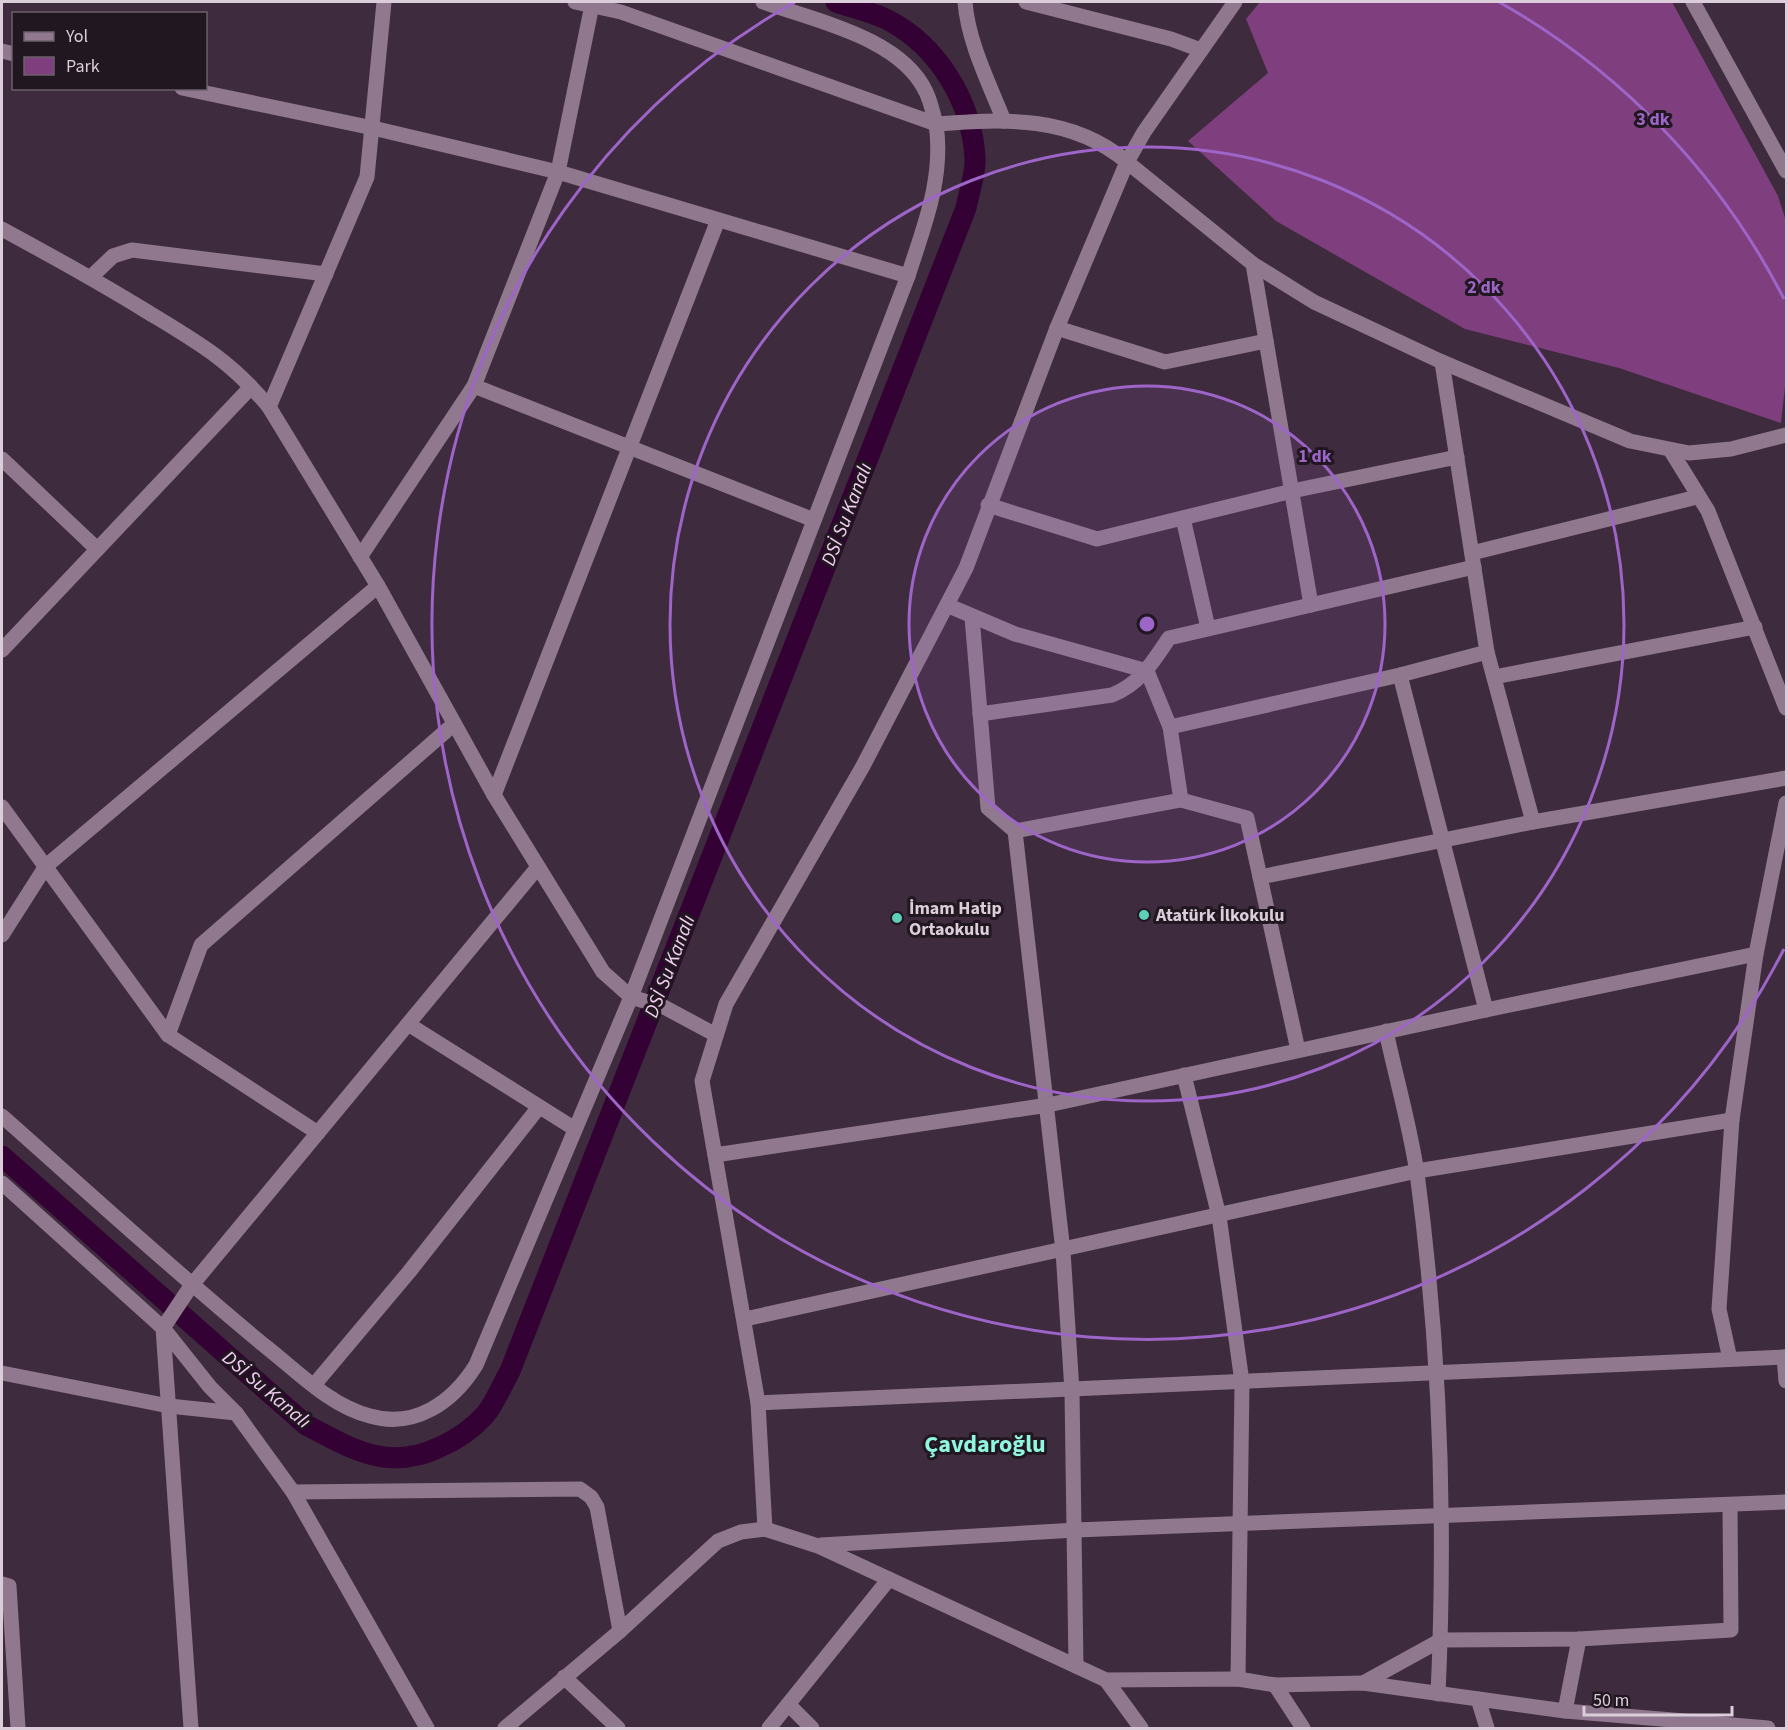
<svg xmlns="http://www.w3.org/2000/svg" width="1788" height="1730" font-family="'Source Sans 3',sans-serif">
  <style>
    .green { fill: #7f3e7d }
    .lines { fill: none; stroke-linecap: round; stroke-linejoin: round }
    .canal { stroke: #330133; stroke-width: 21 }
    .minor { stroke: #90788e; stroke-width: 15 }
    .ring { fill: none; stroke: #9d65c8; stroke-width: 3 }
    .poi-dot { fill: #5eceb8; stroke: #201720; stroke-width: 2 }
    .labels { text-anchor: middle; stroke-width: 6; stroke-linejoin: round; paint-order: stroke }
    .poi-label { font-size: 18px; font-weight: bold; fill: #dbceda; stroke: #201720; text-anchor: start }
    .water-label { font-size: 20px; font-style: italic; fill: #f4cef1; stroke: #201720 }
    .district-label { font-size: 24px; font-weight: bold; fill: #91f6e0; stroke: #201720 }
    .centre { fill: #9d65c8; stroke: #201720; stroke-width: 3 }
    .ring-label { font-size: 18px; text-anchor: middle; font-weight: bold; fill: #9d65c8; stroke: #201720; stroke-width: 6; stroke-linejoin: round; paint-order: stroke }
  </style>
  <rect width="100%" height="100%" fill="#3f2b3e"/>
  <polygon class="green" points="1260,2 1672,2 1778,196 1786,221 1786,378 1781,423 1619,368 1465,329 1276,221 1188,141 1268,73 1246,19"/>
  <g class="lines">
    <path class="canal" d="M2,1156l304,269c46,24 82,47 134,22 16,-7 32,-18 45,-32 10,-12 17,-30 25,-44l456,-1163c3,-16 10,-35 9,-50 -3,-56 -37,-112 -87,-138 -16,-8 -35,-12 -52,-18"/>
    <g class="minor">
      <path d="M763,2c53,19 138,36 163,90 5,10 7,22 10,32 69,-5 135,-9 191,38l-70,166 -91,240 -103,198 -137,238 -24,77 56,322 7,126"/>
      <path d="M965,2c3,40 24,81 39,119"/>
      <polyline points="1026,2 1171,39 1201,50"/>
      <polyline points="1235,2 1144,132 1127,162 1253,264 1314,302 1442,362 1630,441 1689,453 1731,449 1786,435"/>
      <polyline points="1693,2 1786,171"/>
      <polyline points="2,51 14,54"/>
      <polyline points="182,88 373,128 558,172 908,276"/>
      <path d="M2,229c48,26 97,53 144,82 51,31 84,49 123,96l109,179 116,209 109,177 28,25 33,10 52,28"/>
      <polyline points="1253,264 1311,605"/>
      <polyline points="91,277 113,256 132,250 326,274"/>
      <polyline points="1057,328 1165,362 1266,341"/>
      <polyline points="1442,362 1487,652 1533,822"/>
      <polyline points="474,386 814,520"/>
      <polyline points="269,407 367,177 384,2"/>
      <polyline points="1671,451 1708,511 1786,708"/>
      <polyline points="2,459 97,549"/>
      <polyline points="988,505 1097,539 1292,491 1457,457"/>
      <polyline points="1183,518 1208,628"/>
      <polyline points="1472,553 1697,497"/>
      <polyline points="360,557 474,386 558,172 592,5"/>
      <polyline points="949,606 1015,634 1147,671 1170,727 1181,800"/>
      <polyline points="972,617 988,808 1015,831 1063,1251 1072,1391 1076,1666"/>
      <polyline points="2,650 251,387"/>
      <polyline points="1400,675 1486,1010"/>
      <polyline points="1494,677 1755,627"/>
      <path d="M980,714l132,-19c28,-11 41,-33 57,-57l305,-71"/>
      <polyline points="1170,727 1400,675 1487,652"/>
      <polyline points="494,795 718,220"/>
      <polyline points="2,807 168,1035 318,1133"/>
      <polyline points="1015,831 1181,800 1247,818 1298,1050"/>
      <polyline points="1260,877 1533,822 1786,778"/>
      <polyline points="2,935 46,866 378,586"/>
      <polyline points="408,1024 575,1129"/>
      <path d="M1386,1031c10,47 24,95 31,142 23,172 29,348 21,521"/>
      <polyline points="168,1035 201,945 454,724"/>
      <polyline points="1184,1075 1219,1216 1242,1382 1238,1679"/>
      <path d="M2,1116c87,77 173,156 263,230 32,25 65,60 105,70 45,13 83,-14 106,-51l155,-368 277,-721c16,-50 36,-98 28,-152l-315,-112 -46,-10"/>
      <polyline points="715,1155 1048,1105 1486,1010 1756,954"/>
      <polyline points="2,1183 163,1328 210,1387 236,1413 293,1492 427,1728"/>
      <polyline points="745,1319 1417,1171 1732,1120"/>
      <polyline points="1784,1357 1786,1381"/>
      <polyline points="1730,1359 1719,1309 1732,1120 1756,954 1786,803"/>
      <polyline points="2,1373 169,1406 236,1413"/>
      <polyline points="314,1385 409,1272 539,1107"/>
      <polyline points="758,1403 1786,1357"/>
      <polyline points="293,1492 580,1489 591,1497 597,1507 620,1631"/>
      <polyline points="821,1545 1076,1530 1786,1502"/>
      <polyline points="2,1584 9,1586 18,1728"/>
      <polyline points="564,1677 618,1728"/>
      <polyline points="1106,1680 1141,1728"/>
      <polyline points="1363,1683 1441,1640 1579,1639 1731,1630 1730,1505"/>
      <polyline points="1275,1685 1303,1728"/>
      <polyline points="1478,1699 1487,1728"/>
      <polyline points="789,1705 812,1728"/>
      <polyline points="1565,1711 1579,1639"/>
      <polyline points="191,1728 163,1328 191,1286 538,867"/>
      <polyline points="505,1728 620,1631 718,1541 741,1532 765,1529 818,1546 1106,1680 1238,1679 1275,1685 1363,1683 1565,1711 1768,1728"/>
      <polyline points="769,1728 889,1579"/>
    </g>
  </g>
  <circle cx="1147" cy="624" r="238" fill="#9d65c8" fill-opacity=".12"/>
  <g class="ring">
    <circle cx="1147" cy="624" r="238"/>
    <circle cx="1147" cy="624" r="477"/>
    <path d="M1784 949A715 715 0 1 1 795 2M1499 2A715 715 0 0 1 1784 299"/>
  </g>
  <g class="poi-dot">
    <circle cx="1144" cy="915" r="6"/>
    <circle cx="897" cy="918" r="6"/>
  </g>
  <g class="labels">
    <g class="poi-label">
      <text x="909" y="914">İmam Hatip<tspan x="909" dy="21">Ortaokulu</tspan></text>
      <text x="1156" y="921">Atatürk İlkokulu</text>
    </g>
    <g class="water-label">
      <text transform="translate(846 514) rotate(-69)" y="7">DSİ Su Kanalı</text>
      <text transform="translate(669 966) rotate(-69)" y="7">DSİ Su Kanalı</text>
      <text transform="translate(267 1389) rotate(40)" y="7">DSİ Su Kanalı</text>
    </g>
    <g class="district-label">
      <text x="985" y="1452">Çavdaroğlu</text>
    </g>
  </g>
  <circle cx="1147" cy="624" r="9" class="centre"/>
  <g class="ring-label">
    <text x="1653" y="125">3 dk</text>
    <text x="1484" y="293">2 dk</text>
    <text x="1315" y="462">1 dk</text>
  </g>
  <rect width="1788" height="1730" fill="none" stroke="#dbceda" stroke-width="6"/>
  <rect x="12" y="12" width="195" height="78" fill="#201720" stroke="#6b606a" stroke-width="1.5"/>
  <rect x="24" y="32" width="30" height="9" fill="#90788e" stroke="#6b606a" stroke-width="1.5"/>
  <text x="66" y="42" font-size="18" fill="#dbceda">Yol</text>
  <rect x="24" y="57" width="30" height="18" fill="#7f3e7d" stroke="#6b606a" stroke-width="1.5"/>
  <text x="66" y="72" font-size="18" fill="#dbceda">Park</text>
  <path d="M1584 1706v9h148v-9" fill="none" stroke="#dbceda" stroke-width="3"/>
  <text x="1593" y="1706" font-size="18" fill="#dbceda" stroke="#201720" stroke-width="4.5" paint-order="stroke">50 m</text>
</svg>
